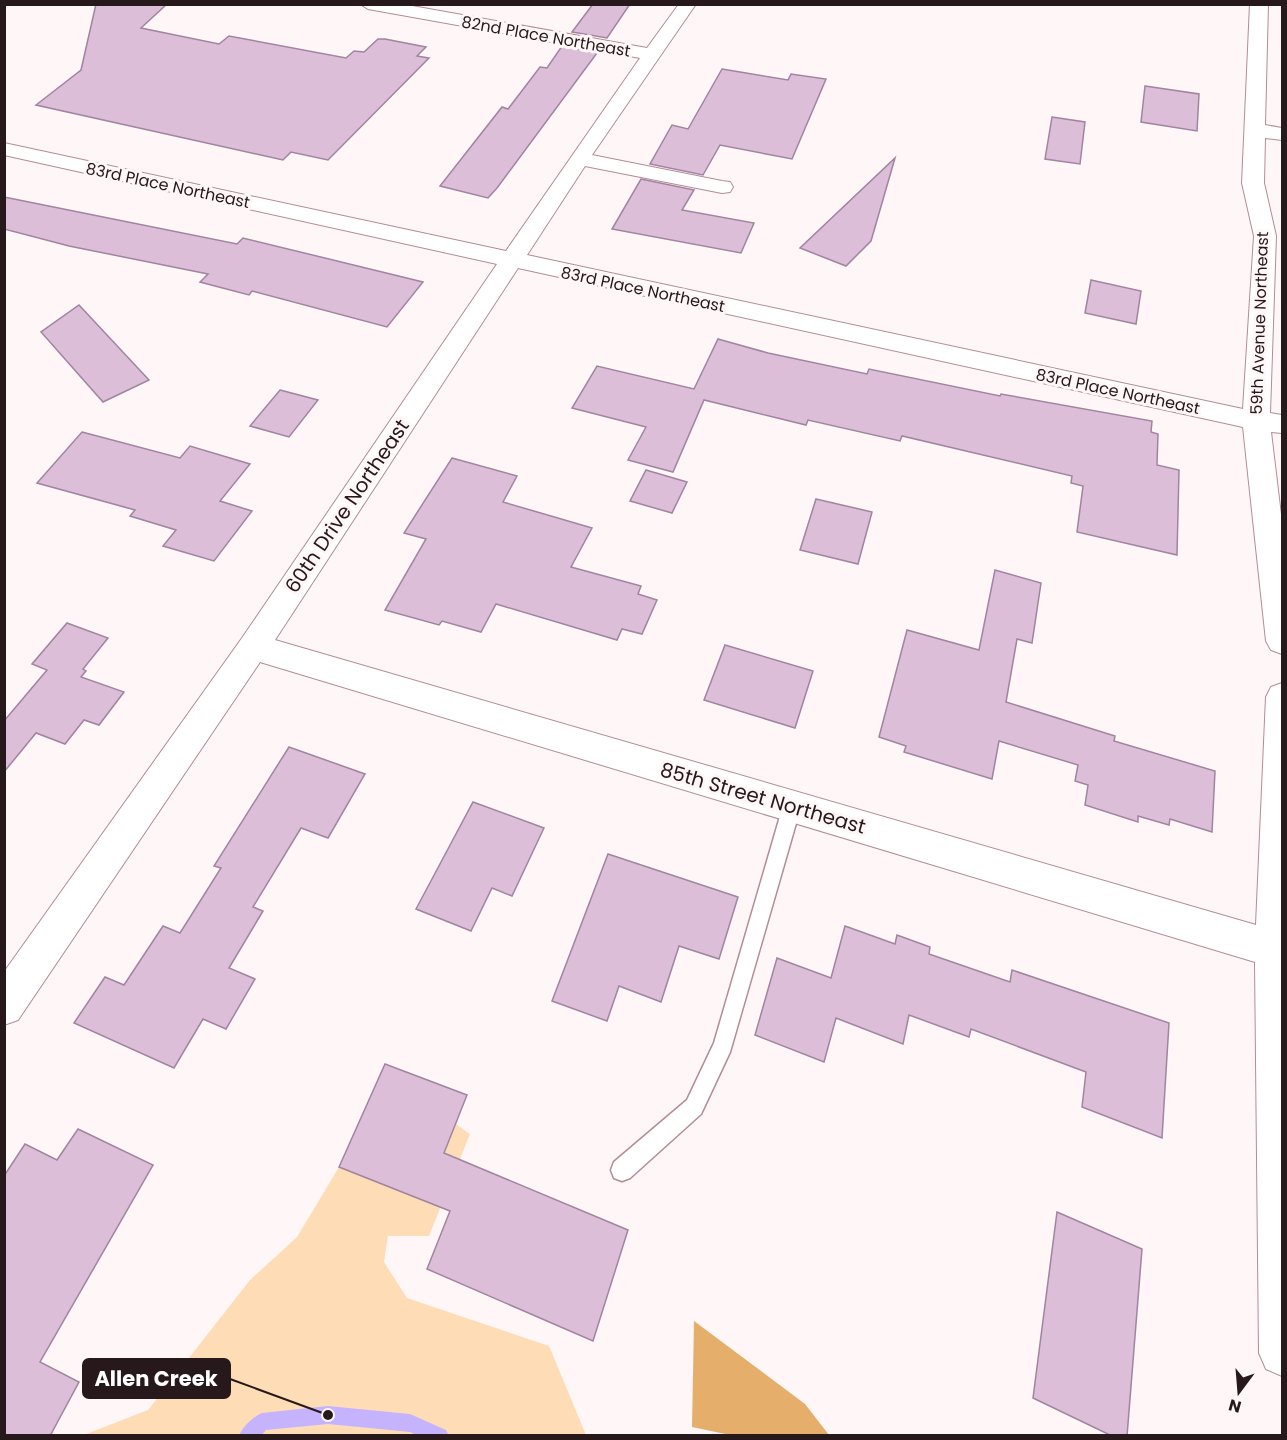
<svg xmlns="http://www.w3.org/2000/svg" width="1287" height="1440" font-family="Poppins,sans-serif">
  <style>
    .green { fill: #feddb6 }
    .forest { fill: #e5ae6a }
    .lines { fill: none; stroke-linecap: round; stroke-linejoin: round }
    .stream { fill: #c6b3fe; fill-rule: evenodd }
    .building { fill: #dcbed8; stroke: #a1849e; stroke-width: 1.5 }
    .lane-casing { stroke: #b48c95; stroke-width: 3 }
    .street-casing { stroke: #b48c95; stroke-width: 2 }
    .lane { fill: #fff; fill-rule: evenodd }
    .street { fill: #fff; fill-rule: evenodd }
    .labels { text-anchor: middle; stroke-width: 6; stroke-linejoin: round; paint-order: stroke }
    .far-street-label { font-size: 16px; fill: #27181c; stroke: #fff6f8 }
    .street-label { font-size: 20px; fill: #27181c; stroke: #fff6f8 }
    .leader { fill: none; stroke: #27181c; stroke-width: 2 }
    .callout-dot { fill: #27181c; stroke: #fff6f8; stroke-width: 2 }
    .callout { fill: #27181c; stroke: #27181c; stroke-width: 2 }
    .callout-label { font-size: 21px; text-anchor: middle; font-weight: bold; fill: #fff }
  </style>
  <rect width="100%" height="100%" fill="#fff6f8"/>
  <polygon class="green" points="456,1124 470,1134 429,1236 388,1236 384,1262 407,1298 549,1346 586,1435 81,1436 148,1410 250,1280 297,1237 339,1167 425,1201"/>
  <polygon class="forest" points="694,1321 805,1404 829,1435 730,1435 692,1427"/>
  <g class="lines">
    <path class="stream" d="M328,1406l82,8 36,16 3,6h-31l-8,-4 -82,-8 -62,6 -5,6h-22c4,-10 14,-19 23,-23z"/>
  </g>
  <g class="building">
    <polygon points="96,4 167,4 141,28 219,44 229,36 346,58 354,51 364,52 378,39 385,39 426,47 417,56 429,58 328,160 291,152 283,160 36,105 81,70"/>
    <polygon points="593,4 630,4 607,38 572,32"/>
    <polygon points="562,46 597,53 497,188 488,198 440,186 502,107 508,109 540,67 547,68"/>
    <polygon points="722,69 788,80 791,74 826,79 792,159 720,145 703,175 650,164 672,125 688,129"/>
    <polygon points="1145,86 1199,94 1197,131 1141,122"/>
    <polygon points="1052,117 1085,122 1080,164 1045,159"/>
    <polygon points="895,158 871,241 846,266 800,248"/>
    <polygon points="641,179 694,190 682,210 754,223 741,253 612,229"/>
    <polygon points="4,197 237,244 243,238 423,282 387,327 252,291 249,295 200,282 208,274 69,246 4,229"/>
    <polygon points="1091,280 1141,291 1136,324 1085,313"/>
    <polygon points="79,305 149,380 103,402 41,332"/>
    <polygon points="718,339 768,353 867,374 869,369 1000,396 1001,394 1152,421 1151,432 1158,434 1157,465 1179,470 1177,555 1077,532 1083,486 1071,483 1072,476 902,436 900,441 808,420 806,425 704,400 673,472 628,460 646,427 572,408 597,366 694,389"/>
    <polygon points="280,390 318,400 289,437 250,426"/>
    <polygon points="82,432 180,458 190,446 250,464 220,501 252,511 214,561 163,546 176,530 130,516 135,510 37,483"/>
    <polygon points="452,458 517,476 503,502 592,528 571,567 641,586 638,594 657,600 642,634 622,629 617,640 496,604 481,632 442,621 439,625 385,610 426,539 404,533"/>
    <polygon points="646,470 687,482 672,513 630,501"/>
    <polygon points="816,499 872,512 858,564 800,550"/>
    <polygon points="995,570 1041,583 1032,643 1017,639 1006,702 1115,736 1114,741 1215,771 1212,832 1170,819 1169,825 1138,816 1138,822 1085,805 1088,785 1075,781 1078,765 999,741 992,779 904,752 906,746 879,737 907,630 979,650"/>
    <polygon points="67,623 108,638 83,669 86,671 81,677 124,692 99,725 84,720 65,744 36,733 4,772 4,721 47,670 32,664"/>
    <polygon points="725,645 813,671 795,728 704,700"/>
    <polygon points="289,747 365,774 328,838 301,828 253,907 263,911 229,968 255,979 226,1029 203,1019 174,1068 74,1023 105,977 124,985 163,926 180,933 221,868 214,866"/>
    <polygon points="473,802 544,828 512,896 492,888 471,931 416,909"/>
    <polygon points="608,854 738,897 719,959 679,946 661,1002 619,986 607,1021 552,1001"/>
    <polygon points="845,926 895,944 897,935 930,947 929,954 1010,982 1012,970 1169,1023 1162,1138 1082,1107 1086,1072 971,1029 969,1037 909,1015 903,1044 836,1018 824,1062 755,1035 777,958 831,978"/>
    <polygon points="385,1064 467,1095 444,1153 628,1230 593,1341 427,1269 450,1211 339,1167"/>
    <polygon points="78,1129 153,1165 40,1362 79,1382 50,1436 4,1436 4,1176 25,1144 57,1160"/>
    <polygon points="1057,1212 1142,1249 1127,1436 1112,1436 1033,1398"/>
  </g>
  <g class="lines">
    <g class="lane-casing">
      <polygon id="lane" points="792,798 798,800 801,806 730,1052 701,1114 630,1178 622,1181 614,1178 611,1170 614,1162 687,1100 714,1043 783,806 786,800"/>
    </g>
    <g class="street-casing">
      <polygon id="street" points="360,4 401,4 647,48 679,4 696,4 592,155 722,181 730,182 733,187 730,192 722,193 585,166 527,255 1243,409 1254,236 1242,183 1250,4 1268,4 1265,125 1282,128 1282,140 1265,138 1264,183 1276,236 1270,413 1282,415 1282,433 1271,432 1282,523 1282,654 1271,650 1266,641 1243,427 518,268 275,640 1256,925 1266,697 1271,687 1282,683 1282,1376 1266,1369 1259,1353 1255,962 260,662 18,1020 4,1025 4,972 242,638 497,264 4,155 4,143 506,251 640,58 368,9"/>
    </g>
    <use href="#lane" class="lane"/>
    <use href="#street" class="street"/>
  </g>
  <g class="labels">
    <g class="far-street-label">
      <text transform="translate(546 36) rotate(10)" y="6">82nd Place Northeast</text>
      <text transform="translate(168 185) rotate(12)" y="6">83rd Place Northeast</text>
      <text transform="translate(643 289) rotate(12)" y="6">83rd Place Northeast</text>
      <text transform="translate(1259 323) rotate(-88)" y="6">59th Avenue Northeast</text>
      <text transform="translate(1118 391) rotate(12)" y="6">83rd Place Northeast</text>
    </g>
    <g class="street-label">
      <text transform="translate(347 506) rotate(-56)" y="7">60th Drive Northeast</text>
      <text transform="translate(763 798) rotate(16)" y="7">85th Street Northeast</text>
    </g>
  </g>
  <path class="leader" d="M328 1415L230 1379"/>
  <circle class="callout-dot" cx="328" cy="1415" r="6"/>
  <rect class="callout" x="83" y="1359" width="147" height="39" rx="6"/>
  <g class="callout-label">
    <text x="156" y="1386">Allen Creek</text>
  </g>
  <rect width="1287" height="1440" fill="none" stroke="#27181c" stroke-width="12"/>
  <g transform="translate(1239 1392) rotate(196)" stroke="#fff6f8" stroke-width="4.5" paint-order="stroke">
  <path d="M0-4.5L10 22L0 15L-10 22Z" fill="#27181c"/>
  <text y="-9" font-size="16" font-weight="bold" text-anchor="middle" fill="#27181c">N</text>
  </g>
</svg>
